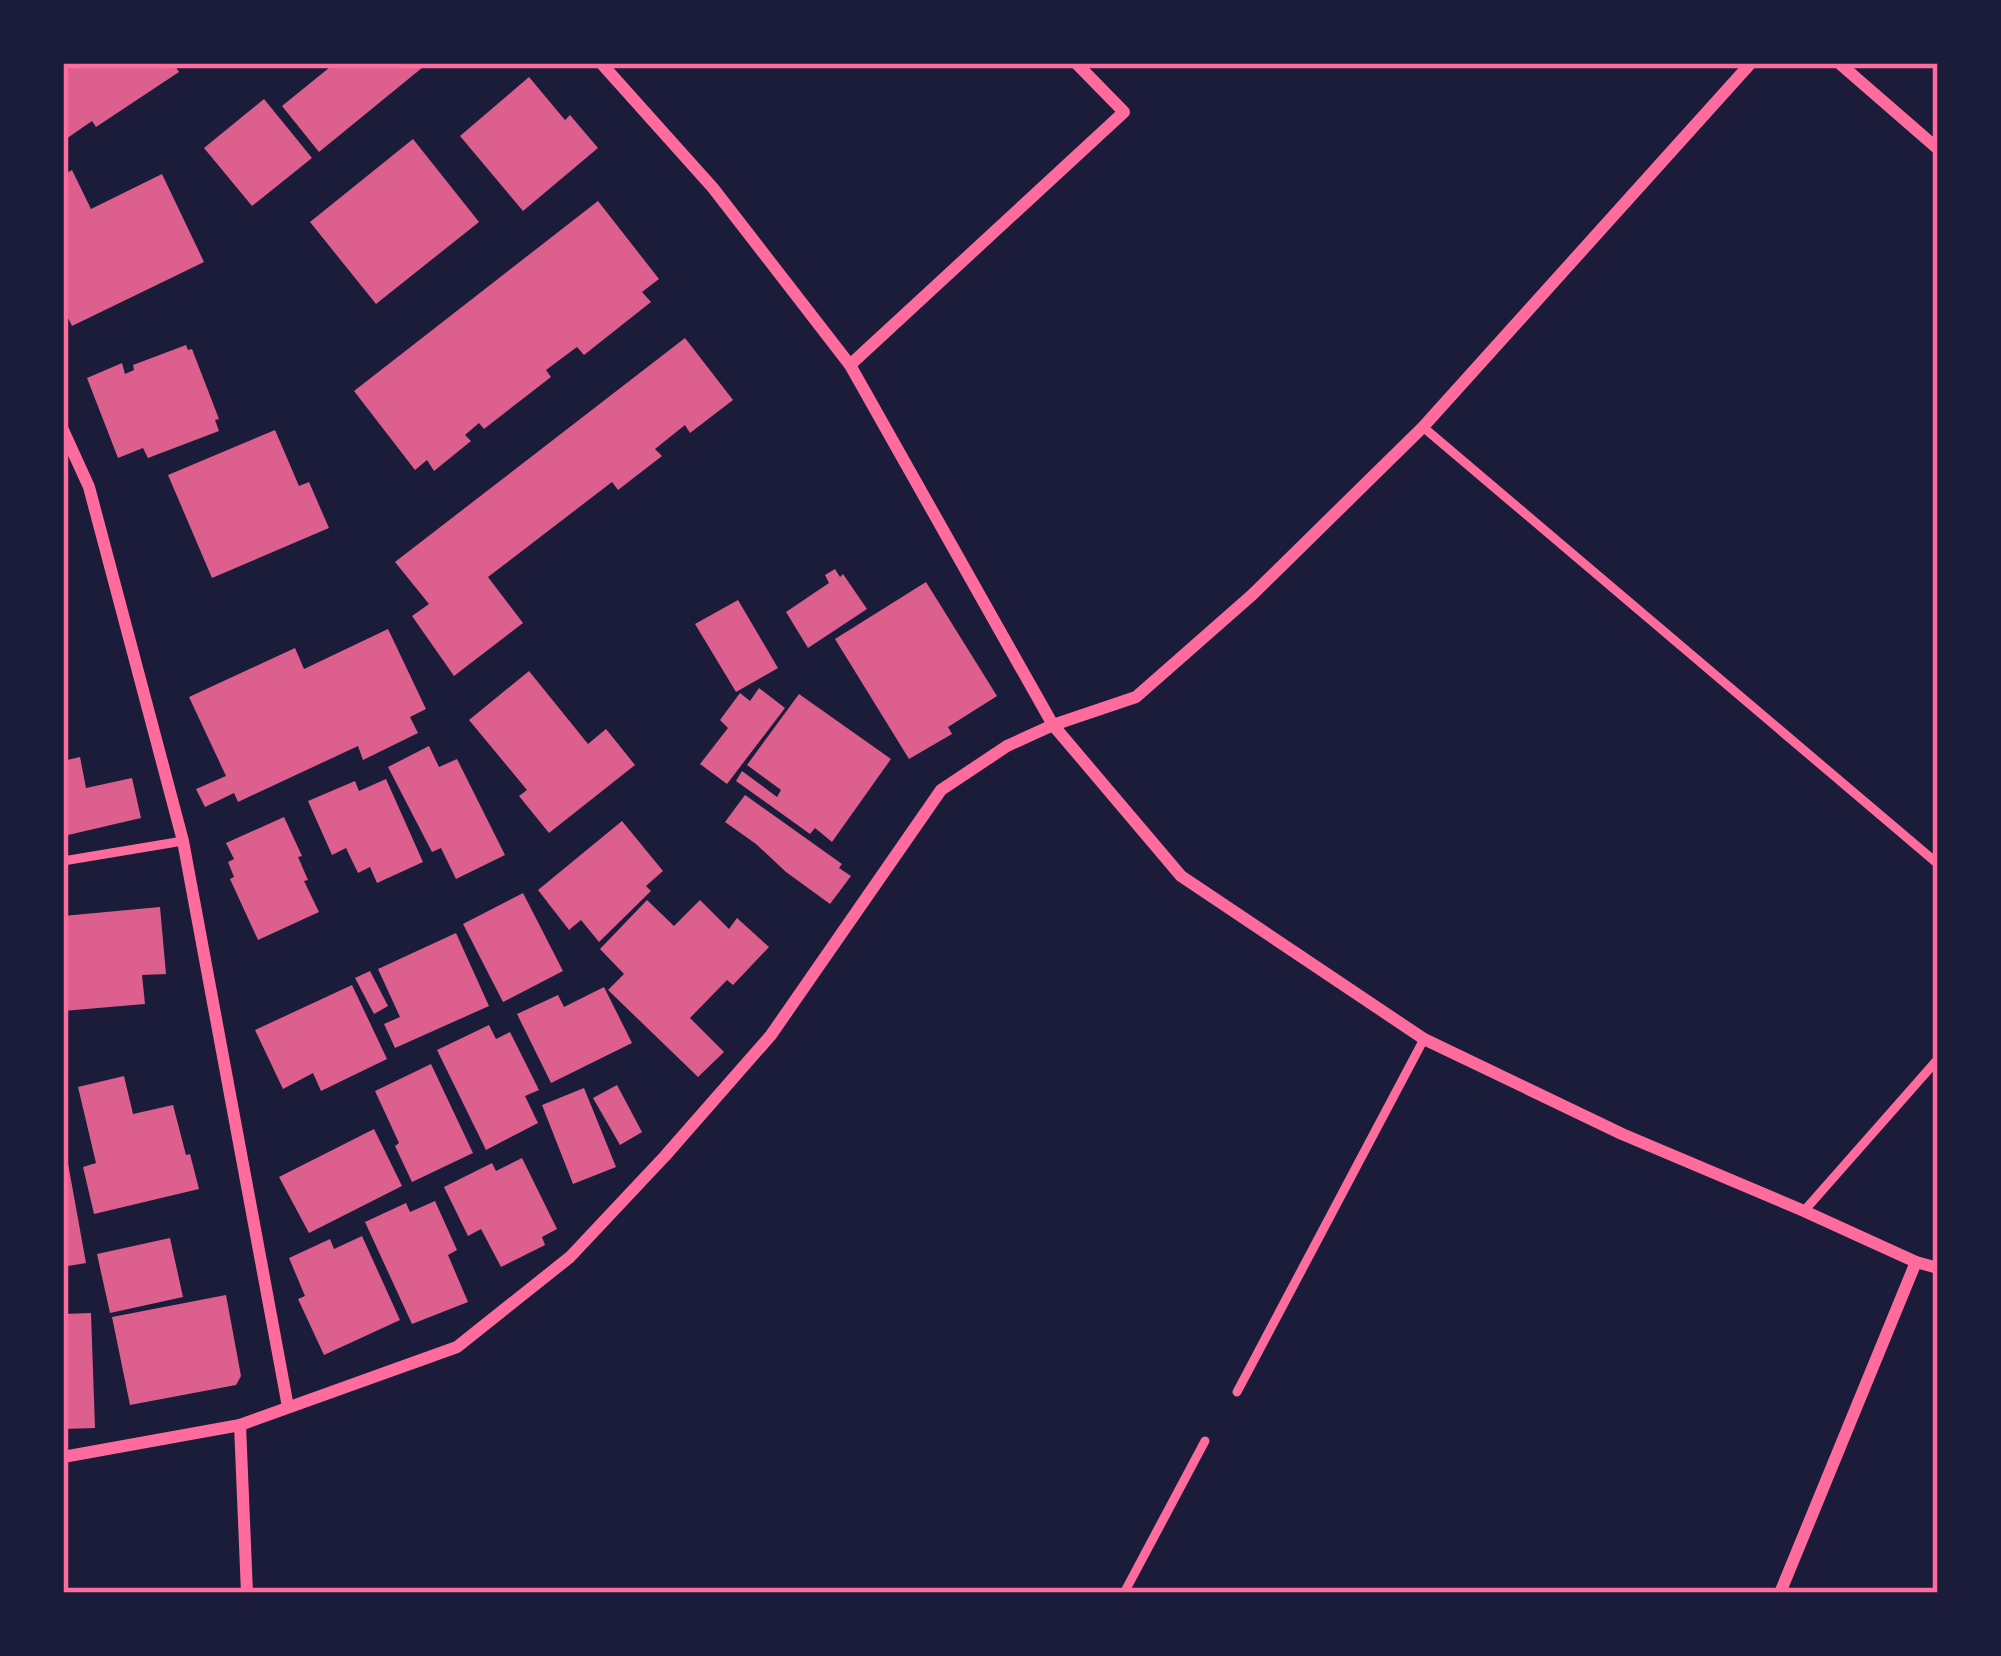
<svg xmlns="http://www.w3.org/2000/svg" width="2001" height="1656" font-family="Commissioner,sans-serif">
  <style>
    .building { fill: #dd5f8e }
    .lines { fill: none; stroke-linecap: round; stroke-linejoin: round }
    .service { stroke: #ff6b9d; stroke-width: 9 }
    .minor { stroke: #ff6b9d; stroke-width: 12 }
    .neatline { fill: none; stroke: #ff6b9d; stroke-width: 4.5 }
  </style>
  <rect width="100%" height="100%" fill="#1b1b3a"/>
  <g class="building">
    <polygon points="63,63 173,63 179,72 96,127 92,121 66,139 63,134"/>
    <polygon points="335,63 428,63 319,152 282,106"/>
    <polygon points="529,77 565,120 570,115 598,148 523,211 460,136"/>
    <polygon points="264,99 312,158 252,206 204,148"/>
    <polygon points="413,139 479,222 376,304 310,222"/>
    <polygon points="72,170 91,209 162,174 204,262 72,326 63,308 63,175"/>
    <polygon points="598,201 659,279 642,292 651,302 584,355 577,347 546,370 551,377 484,429 479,423 465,435 471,441 434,471 427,460 415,470 354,391"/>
    <polygon points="685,338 733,400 690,433 685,425 655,449 662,456 618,490 612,482 488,577 523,623 454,676 412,616 429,604 395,562"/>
    <polygon points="186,345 188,350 192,349 219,419 215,420 219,431 148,458 143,448 118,458 87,378 122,363 125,374 134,370 133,365"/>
    <polygon points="275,430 299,486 309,482 329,528 212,578 168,475"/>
    <polygon points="835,569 840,577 843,574 867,609 808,648 786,612 829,583 825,575"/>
    <polygon points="926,582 997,696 948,727 952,734 909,759 835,639"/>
    <polygon points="738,600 778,668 736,692 695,624"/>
    <polygon points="388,629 426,709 410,717 418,733 363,760 358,746 238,802 234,793 205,807 196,789 226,776 189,697 295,648 304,669"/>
    <polygon points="529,671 588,744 606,729 635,765 549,833 519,796 527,790 469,720"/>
    <polygon points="759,688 785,708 727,784 700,764 728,728 720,720 740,693 750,701"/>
    <polygon points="799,694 891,759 832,842 815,828 810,834 736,781 742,771 777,797 781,790 747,765"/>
    <polygon points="429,746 439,767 457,759 505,855 456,879 441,848 432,852 388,767"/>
    <polygon points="80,757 86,788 132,778 141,818 68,835 66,827 63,827 63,761"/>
    <polygon points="386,779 423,862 377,883 370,867 358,873 346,848 332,855 308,801 355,781 359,791"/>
    <polygon points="745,795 842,864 839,868 851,876 830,904 786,872 756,844 725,822"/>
    <polygon points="284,817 302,856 298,857 308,880 304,881 319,912 258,940 230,879 234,877 228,862 234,859 226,843"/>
    <polygon points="622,821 663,871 646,886 651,891 599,942 581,920 569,930 538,890"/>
    <polygon points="523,893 563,971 503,1002 463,924"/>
    <polygon points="647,900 674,926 700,900 729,929 737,918 769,947 733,985 727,980 690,1018 724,1052 698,1077 608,990 624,974 600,949"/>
    <polygon points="160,907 166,974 142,975 145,1004 63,1011 63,916"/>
    <polygon points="456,933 489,1006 395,1048 384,1024 400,1017 378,969"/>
    <polygon points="370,971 388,1006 374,1014 355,978"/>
    <polygon points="352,985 387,1059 321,1091 313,1073 283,1089 255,1030"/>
    <polygon points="604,987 632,1043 551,1083 517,1014 558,995 564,1007"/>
    <polygon points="489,1025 496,1039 510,1032 539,1090 525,1096 538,1123 486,1150 437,1050"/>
    <polygon points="431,1064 473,1153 412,1182 395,1146 399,1143 375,1091"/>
    <polygon points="124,1076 133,1114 173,1105 186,1155 190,1154 199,1189 94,1214 83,1167 96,1163 78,1087"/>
    <polygon points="617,1085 642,1132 620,1145 593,1098"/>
    <polygon points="584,1088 616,1167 573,1184 542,1105"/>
    <polygon points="374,1129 402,1186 309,1233 279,1177"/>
    <polygon points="63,1147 65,1147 86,1263 68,1266 66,1258 63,1258"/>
    <polygon points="522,1158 557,1229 542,1237 545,1245 501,1267 481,1229 468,1236 444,1187 492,1163 496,1171"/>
    <polygon points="435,1201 457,1250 448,1255 468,1302 412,1324 365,1222 406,1203 410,1212"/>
    <polygon points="362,1236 400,1320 324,1355 298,1299 305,1296 289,1258 330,1239 334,1249"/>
    <polygon points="170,1238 183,1297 110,1313 97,1254"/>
    <polygon points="226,1295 241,1376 236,1385 130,1405 112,1317"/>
    <polygon points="91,1313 95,1428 63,1429 63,1314"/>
  </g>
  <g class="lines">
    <g class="service">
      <polyline points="1423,427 1938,864"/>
      <polyline points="63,861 183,841"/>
      <polyline points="1804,1211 1938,1059"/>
      <polyline points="1237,1392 1424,1039"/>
      <polyline points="1124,1593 1205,1441"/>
    </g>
    <g class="minor">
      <polyline points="601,63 713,188 850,365 1053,725 1181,876 1424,1039 1622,1134 1804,1211 1916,1262 1938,1268"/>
      <polyline points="1839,63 1938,149"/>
      <polyline points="850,365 1124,112 1076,63"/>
      <polyline points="63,430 89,487 183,841 288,1407"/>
      <polyline points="240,1425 247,1593"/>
      <polyline points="63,1457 240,1425 457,1347 570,1257 665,1156 771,1035 941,790 1007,746 1053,725 1136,697 1252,595 1423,427 1751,63"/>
      <polyline points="1780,1593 1916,1262"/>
    </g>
  </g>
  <rect width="2001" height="1656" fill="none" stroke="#1b1b3a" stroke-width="132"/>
  <rect x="66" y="66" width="1869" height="1524" class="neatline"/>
</svg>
